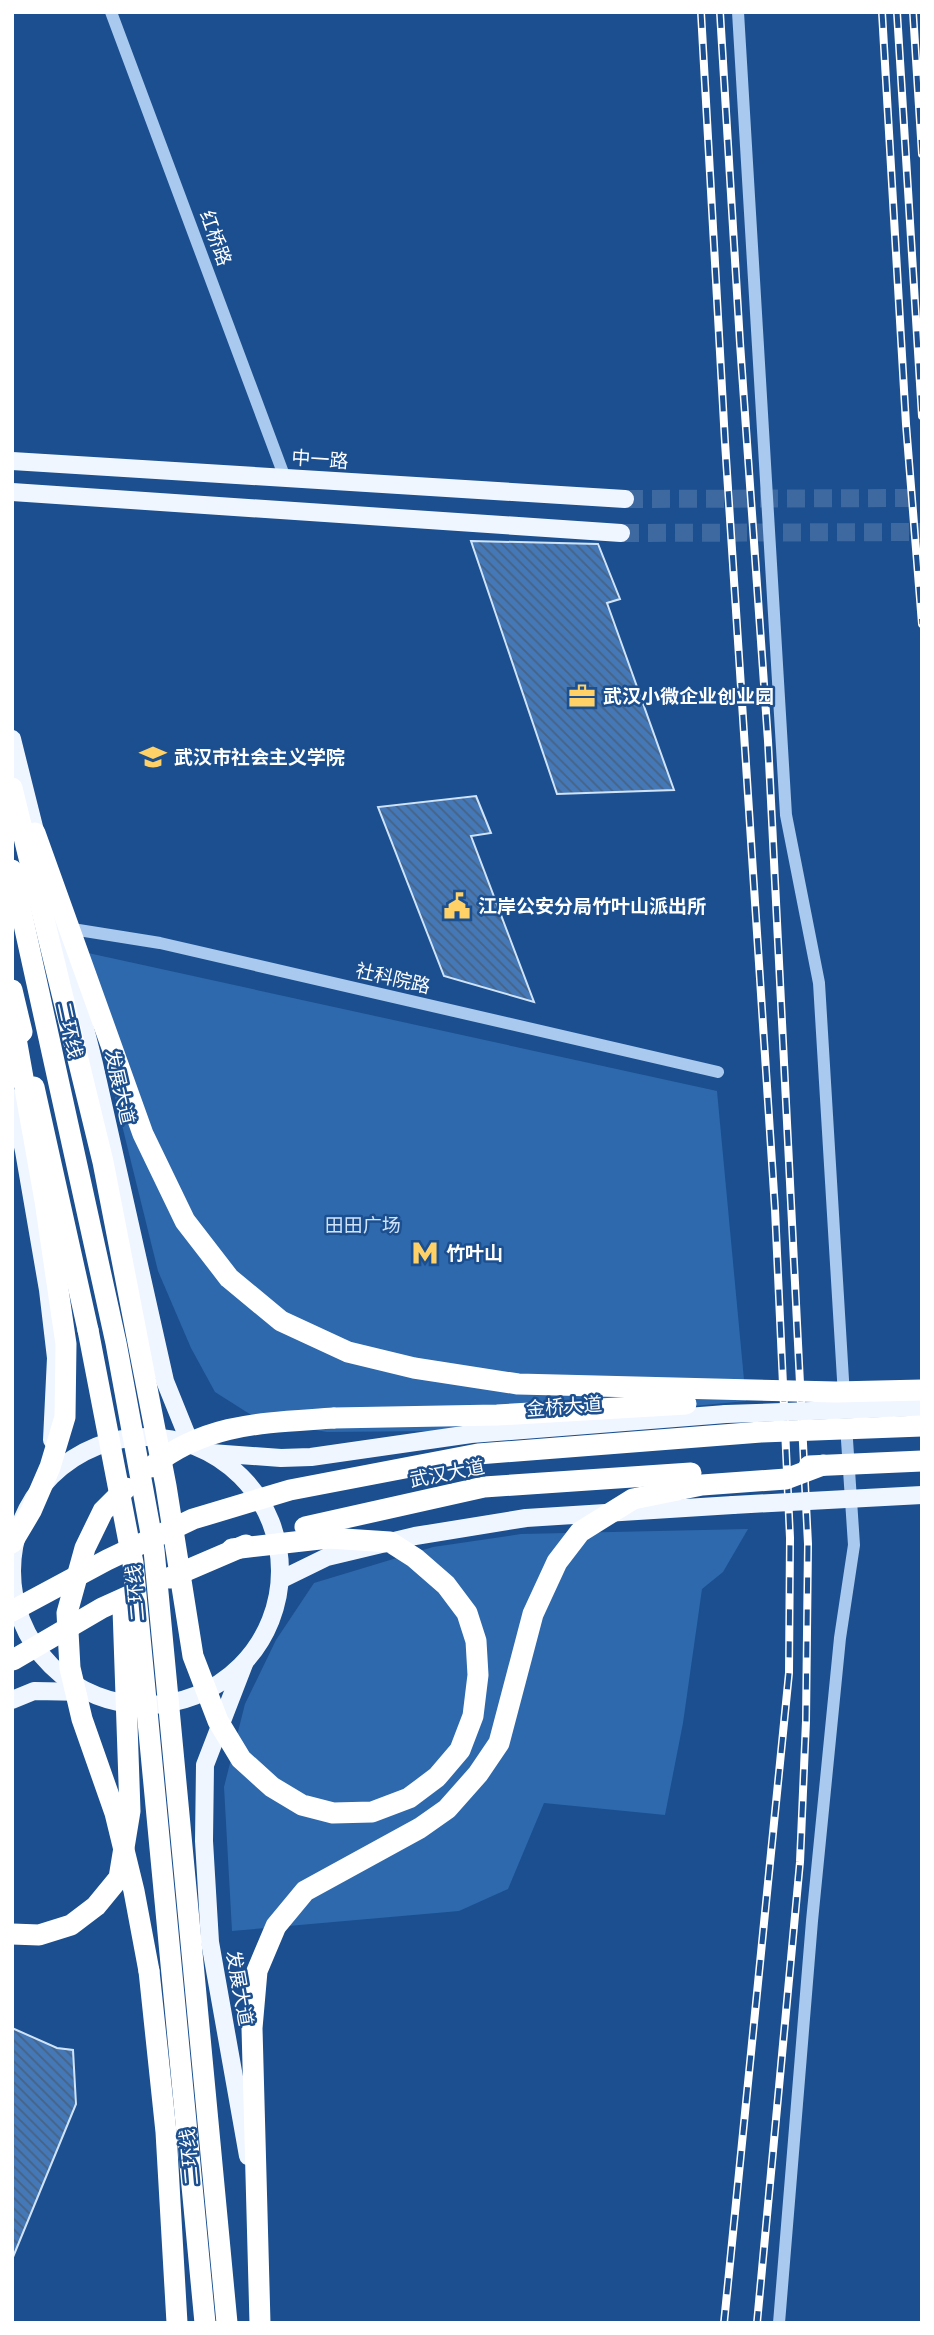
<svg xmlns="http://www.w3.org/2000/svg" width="934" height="2335" font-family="'Archivo Narrow','Noto Sans SC',sans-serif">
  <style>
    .green { fill: #2e69ad }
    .building { fill: url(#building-back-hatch); stroke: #cfe3fa; stroke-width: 2 }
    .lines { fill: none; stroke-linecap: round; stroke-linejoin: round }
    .major-tunnel { stroke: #3d69a0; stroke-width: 18; stroke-dasharray: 18 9; stroke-linecap: butt }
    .minor { stroke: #a9c9ee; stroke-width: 12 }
    .major { stroke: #f0f6ff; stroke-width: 18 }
    .highway { stroke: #fff; stroke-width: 21 }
    .rail-casing { stroke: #fff; stroke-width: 8 }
    .rail { stroke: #1b4f8f; stroke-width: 5; stroke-dasharray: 16; stroke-linecap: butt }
    .major-bridge { stroke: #f0f6ff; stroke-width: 18 }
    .highway-bridge { stroke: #fff; stroke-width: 21 }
    .labels { text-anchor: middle; stroke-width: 5; stroke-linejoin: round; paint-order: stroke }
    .street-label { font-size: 19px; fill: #fff; stroke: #1b4f8f }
    .poi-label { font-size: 19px; font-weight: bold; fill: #fff; stroke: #1b4f8f; text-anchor: start }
    .park-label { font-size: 19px; fill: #cfe3fa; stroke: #1b4f8f }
  </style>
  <defs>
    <pattern id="building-back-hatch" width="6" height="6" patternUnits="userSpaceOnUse" patternTransform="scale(1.75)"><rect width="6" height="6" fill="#4478b7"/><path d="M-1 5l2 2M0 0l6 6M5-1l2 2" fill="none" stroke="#486282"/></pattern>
  </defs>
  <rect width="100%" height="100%" fill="#1b4f8f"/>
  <g class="green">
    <polygon points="79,951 717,1091 746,1401 435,1431 327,1432 259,1420 215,1392 191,1348 158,1271"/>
    <polygon points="748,1529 723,1572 702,1589 683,1723 665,1815 544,1803 508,1889 459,1911 232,1931 224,1787 245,1704 276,1640 314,1583 433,1547 521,1534"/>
  </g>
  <g class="building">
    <polygon points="471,541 598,544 620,599 607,603 674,790 557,794"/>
    <polygon points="476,796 491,833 471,836 534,1002 444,976 378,807"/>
    <polygon points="12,2028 57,2048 73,2050 76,2104 13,2257"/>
  </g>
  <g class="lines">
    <g class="major-tunnel">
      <polyline points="625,499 922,498"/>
      <polyline points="621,533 922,532"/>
    </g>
    <g class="minor">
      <polyline points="111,12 285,478"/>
      <polyline points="738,12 786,815 819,983 844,1396"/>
      <polyline points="66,928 160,943 718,1072"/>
      <polyline points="779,2323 812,1921 840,1638 854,1545 846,1425"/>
    </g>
    <g class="major">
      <polyline points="12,461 625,499"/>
      <polyline points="12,492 621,533"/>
      <polyline points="12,739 38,843"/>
      <polyline points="58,921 94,1064 165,1381 190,1443"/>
      <polyline points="12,1098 24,1151 48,1290 56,1358 52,1440"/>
      <circle cx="146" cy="1571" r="134"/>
      <polyline points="211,1453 281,1458 311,1457 471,1434 726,1414"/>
      <polyline points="280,1580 327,1557 415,1536 526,1518 733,1505"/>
      <polyline points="244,1664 205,1765 204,1841 210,1942 248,2156"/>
      <polyline points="12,1700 34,1691 87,1692"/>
    </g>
    <g class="highway">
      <polyline points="12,990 22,1032"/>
      <polyline points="34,1087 88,1330"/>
      <polyline points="334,1418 497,1415 686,1404"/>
      <polyline points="305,1527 484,1487 691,1473"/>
      <polyline points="149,1971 166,2132 177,2323"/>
    </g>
    <g class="rail-casing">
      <g id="rail">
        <polyline points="701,12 725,442 775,1209 790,1538 789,1673 724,2323"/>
        <polyline points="720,12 740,343 768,741 808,1544 806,1721 800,1862 757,2323"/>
        <polyline points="882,12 906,424 922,624"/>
        <polyline points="897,12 922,416"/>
        <polyline points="913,12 922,154"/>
      </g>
    </g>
    <use href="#rail" class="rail"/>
    <g class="major-bridge">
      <polyline points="726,1414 922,1407"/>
      <polyline points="733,1505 922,1495"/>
    </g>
    <g class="highway-bridge">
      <polyline points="12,788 103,1162 166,1486 193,1656 218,1721 241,1759 272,1787 302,1805 333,1813 372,1812 409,1798 437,1777 460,1750 473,1716 478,1675 476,1641 467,1613 446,1585 415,1558 390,1542 329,1538 232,1549"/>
      <polyline points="35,833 143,1134 185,1221 229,1278 281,1321 348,1352 414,1368 518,1384 836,1392 922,1390"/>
      <polyline points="12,870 116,1343 154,1550 227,2323"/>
      <polyline points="12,1016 45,1201 66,1344 65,1417 50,1467 31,1511 12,1543"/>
      <polyline points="88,1330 133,1563 205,2323"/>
      <polyline points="809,1466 922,1461"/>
      <path d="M151,1467c56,-45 115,-44 183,-49"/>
      <polyline points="126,1488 103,1511 85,1548 67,1613 70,1668 82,1719 115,1813 134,1891 149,1971"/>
      <polyline points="169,1578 246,1545"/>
      <polyline points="12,1611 107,1560 193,1519 290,1490 478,1454 761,1432 922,1426"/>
      <polyline points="13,1660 102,1608 133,1594"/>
      <polyline points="12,1934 39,1935 71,1925 96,1906 119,1878 130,1811 123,1609"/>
      <polyline points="260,2323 252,2028 257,1971 276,1926 305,1891 420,1828 447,1809 478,1774 499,1743 533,1614 557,1562 580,1532 633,1499 702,1485 786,1479 823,1465"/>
    </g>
  </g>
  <defs>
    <g id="office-bare" transform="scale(2.1)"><path d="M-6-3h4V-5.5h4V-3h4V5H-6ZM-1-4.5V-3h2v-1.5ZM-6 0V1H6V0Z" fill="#ffd166" stroke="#1b4f8f" stroke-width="2.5" paint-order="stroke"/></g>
    <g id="school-bare" transform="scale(2.1)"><path d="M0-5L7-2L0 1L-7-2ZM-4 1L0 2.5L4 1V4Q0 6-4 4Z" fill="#ffd166" stroke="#1b4f8f" stroke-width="2.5" paint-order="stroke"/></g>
    <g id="civic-bare" transform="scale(2.1)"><path d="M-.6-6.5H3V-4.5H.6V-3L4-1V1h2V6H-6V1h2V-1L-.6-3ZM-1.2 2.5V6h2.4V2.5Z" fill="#ffd166" stroke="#1b4f8f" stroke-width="2.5" paint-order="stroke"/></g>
    <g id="metro-bare" transform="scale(2.1)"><path d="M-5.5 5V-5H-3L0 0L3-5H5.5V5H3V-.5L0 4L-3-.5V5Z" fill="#ffd166" stroke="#1b4f8f" stroke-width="2.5" paint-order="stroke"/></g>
  </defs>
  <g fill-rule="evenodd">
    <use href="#office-bare" x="582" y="696"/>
    <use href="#school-bare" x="153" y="757"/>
    <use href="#civic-bare" x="457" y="906"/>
    <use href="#metro-bare" x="425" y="1253"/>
  </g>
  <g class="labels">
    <g class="street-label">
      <text transform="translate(216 238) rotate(70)" y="7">红桥路</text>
      <text transform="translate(320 459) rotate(4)" y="7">中一路</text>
      <text transform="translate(393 978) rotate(13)" y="7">社科院路</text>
      <text transform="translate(70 1030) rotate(78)" y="7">二环线</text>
      <text transform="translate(120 1087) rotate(77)" y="7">发展大道</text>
      <text transform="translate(564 1406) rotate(-4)" y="7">金桥大道</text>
      <text transform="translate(447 1473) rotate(-11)" y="7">武汉大道</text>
      <text transform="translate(135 1593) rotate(-95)" y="7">二环线</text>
      <text transform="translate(240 1988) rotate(80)" y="7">发展大道</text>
      <text transform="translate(189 2157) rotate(-95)" y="7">二环线</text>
    </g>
    <g class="poi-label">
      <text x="603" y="703">武汉小微企业创业园</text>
      <text x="174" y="764">武汉市社会主义学院</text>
      <text x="478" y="913">江岸公安分局竹叶山派出所</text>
      <text x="446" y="1260">竹叶山</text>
    </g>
    <g class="park-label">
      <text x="363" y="1232">田田广场</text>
    </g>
  </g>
  <rect width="934" height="2335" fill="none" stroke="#ffffff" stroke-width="28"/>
</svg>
